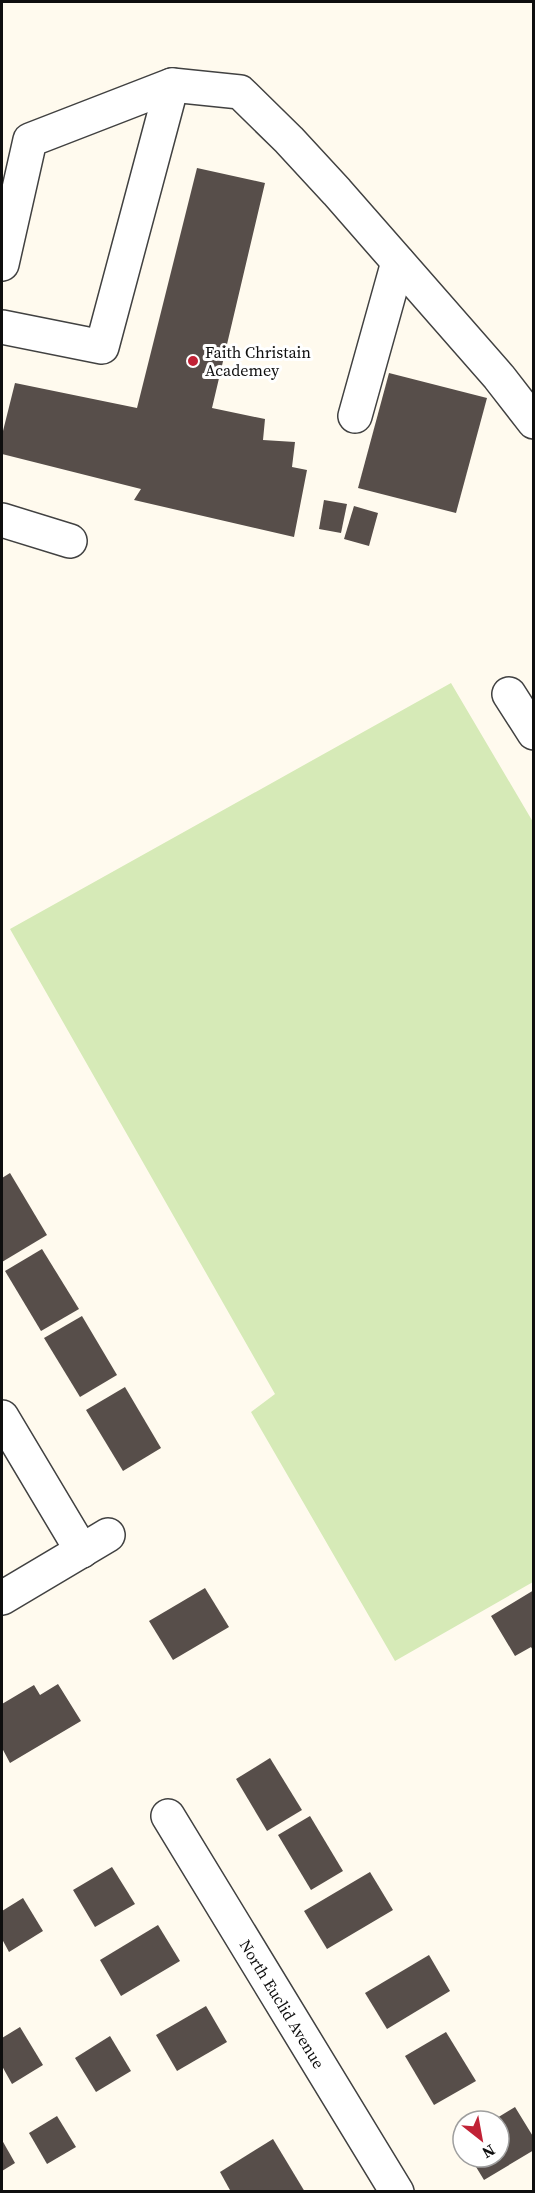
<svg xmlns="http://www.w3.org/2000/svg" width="535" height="2193" font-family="'Source Serif 4',serif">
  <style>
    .green { fill: #d6eab7 }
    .building { fill: #574e4a }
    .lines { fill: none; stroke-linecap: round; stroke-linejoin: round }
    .minor-casing { stroke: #414141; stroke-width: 36 }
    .minor { stroke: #fff; stroke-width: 33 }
    .poi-dot { fill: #c12236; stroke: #fff; stroke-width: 2 }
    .labels { text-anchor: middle; stroke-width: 6; stroke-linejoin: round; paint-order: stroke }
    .poi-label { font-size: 16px; fill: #0e0e0e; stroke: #fff; text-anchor: start }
    .street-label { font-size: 16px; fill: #0e0e0e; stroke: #fff }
  </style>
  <rect width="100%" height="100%" fill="#fffaee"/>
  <polygon class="green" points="451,683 533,822 533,1582 395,1661 251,1412 275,1394 10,929"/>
  <g class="building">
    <polygon points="197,168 265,183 212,408 265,419 263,440 295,442 292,467 307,470 294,537 134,500 141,489 2,454 2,435 15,383 137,408"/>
    <polygon points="389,373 487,398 456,513 358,488"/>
    <polygon points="324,500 347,504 341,533 319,529"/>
    <polygon points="354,506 378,513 369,546 344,539"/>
    <polygon points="10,1173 47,1235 2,1262 2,1178"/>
    <polygon points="42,1249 79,1309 41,1331 5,1271"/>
    <polygon points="82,1316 117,1375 80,1397 44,1338"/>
    <polygon points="125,1387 161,1448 123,1471 86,1410"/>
    <polygon points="205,1588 229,1627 173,1660 149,1621"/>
    <polygon points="534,1590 534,1652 531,1647 515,1656 491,1616"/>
    <polygon points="58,1684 81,1721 10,1763 2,1748 2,1704 34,1685 40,1695"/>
    <polygon points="270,1758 302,1810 267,1831 236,1779"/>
    <polygon points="310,1816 343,1871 311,1890 278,1835"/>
    <polygon points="112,1867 135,1904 95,1927 73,1890"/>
    <polygon points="370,1872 393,1910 327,1949 304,1911"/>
    <polygon points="23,1898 43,1931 9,1952 2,1939 2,1911"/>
    <polygon points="158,1925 180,1961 121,1996 100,1960"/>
    <polygon points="429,1955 450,1991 387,2029 365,1993"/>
    <polygon points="206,2006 227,2042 177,2071 156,2035"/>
    <polygon points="20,2027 43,2065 12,2084 2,2066 2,2038"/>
    <polygon points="446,2032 476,2081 434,2105 405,2056"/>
    <polygon points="110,2036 131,2071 96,2092 75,2058"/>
    <polygon points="515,2107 534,2138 534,2150 484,2180 470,2157 499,2157 499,2121 492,2121"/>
    <polygon points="57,2116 76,2147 47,2164 29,2133"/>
    <polygon points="273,2139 305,2192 231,2192 220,2172"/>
    <polygon points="2,2140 15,2163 2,2171"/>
  </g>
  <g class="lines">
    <g class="minor-casing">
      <g id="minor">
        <polyline points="2,264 30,140 172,85 240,92 289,140 337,192 499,377 534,422"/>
        <polyline points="2,327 102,347 172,85"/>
        <polyline points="355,416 398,262"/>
        <polyline points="2,520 70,541"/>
        <polyline points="509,694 534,733"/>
        <polyline points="2,1417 82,1551"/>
        <polyline points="2,1598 108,1535"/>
        <path id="s1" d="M168,1816l229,376"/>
      </g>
    </g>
    <use href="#minor" class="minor"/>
  </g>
  <circle class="poi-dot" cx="193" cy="361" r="6"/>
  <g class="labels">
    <g class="poi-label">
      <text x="205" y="358">Faith Christain<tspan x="205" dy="18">Academey</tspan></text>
    </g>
    <g class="street-label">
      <text dy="6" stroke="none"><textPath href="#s1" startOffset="220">North Euclid Avenue</textPath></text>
    </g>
  </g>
  <rect width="535" height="2193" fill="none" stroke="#0e0e0e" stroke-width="6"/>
  <g transform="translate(481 2139) rotate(149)"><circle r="28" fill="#ffffff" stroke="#9f9f9f" stroke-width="1.5"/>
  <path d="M0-4.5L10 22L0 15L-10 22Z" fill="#c12236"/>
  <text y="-9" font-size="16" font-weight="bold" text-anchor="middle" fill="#0e0e0e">N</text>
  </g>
</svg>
